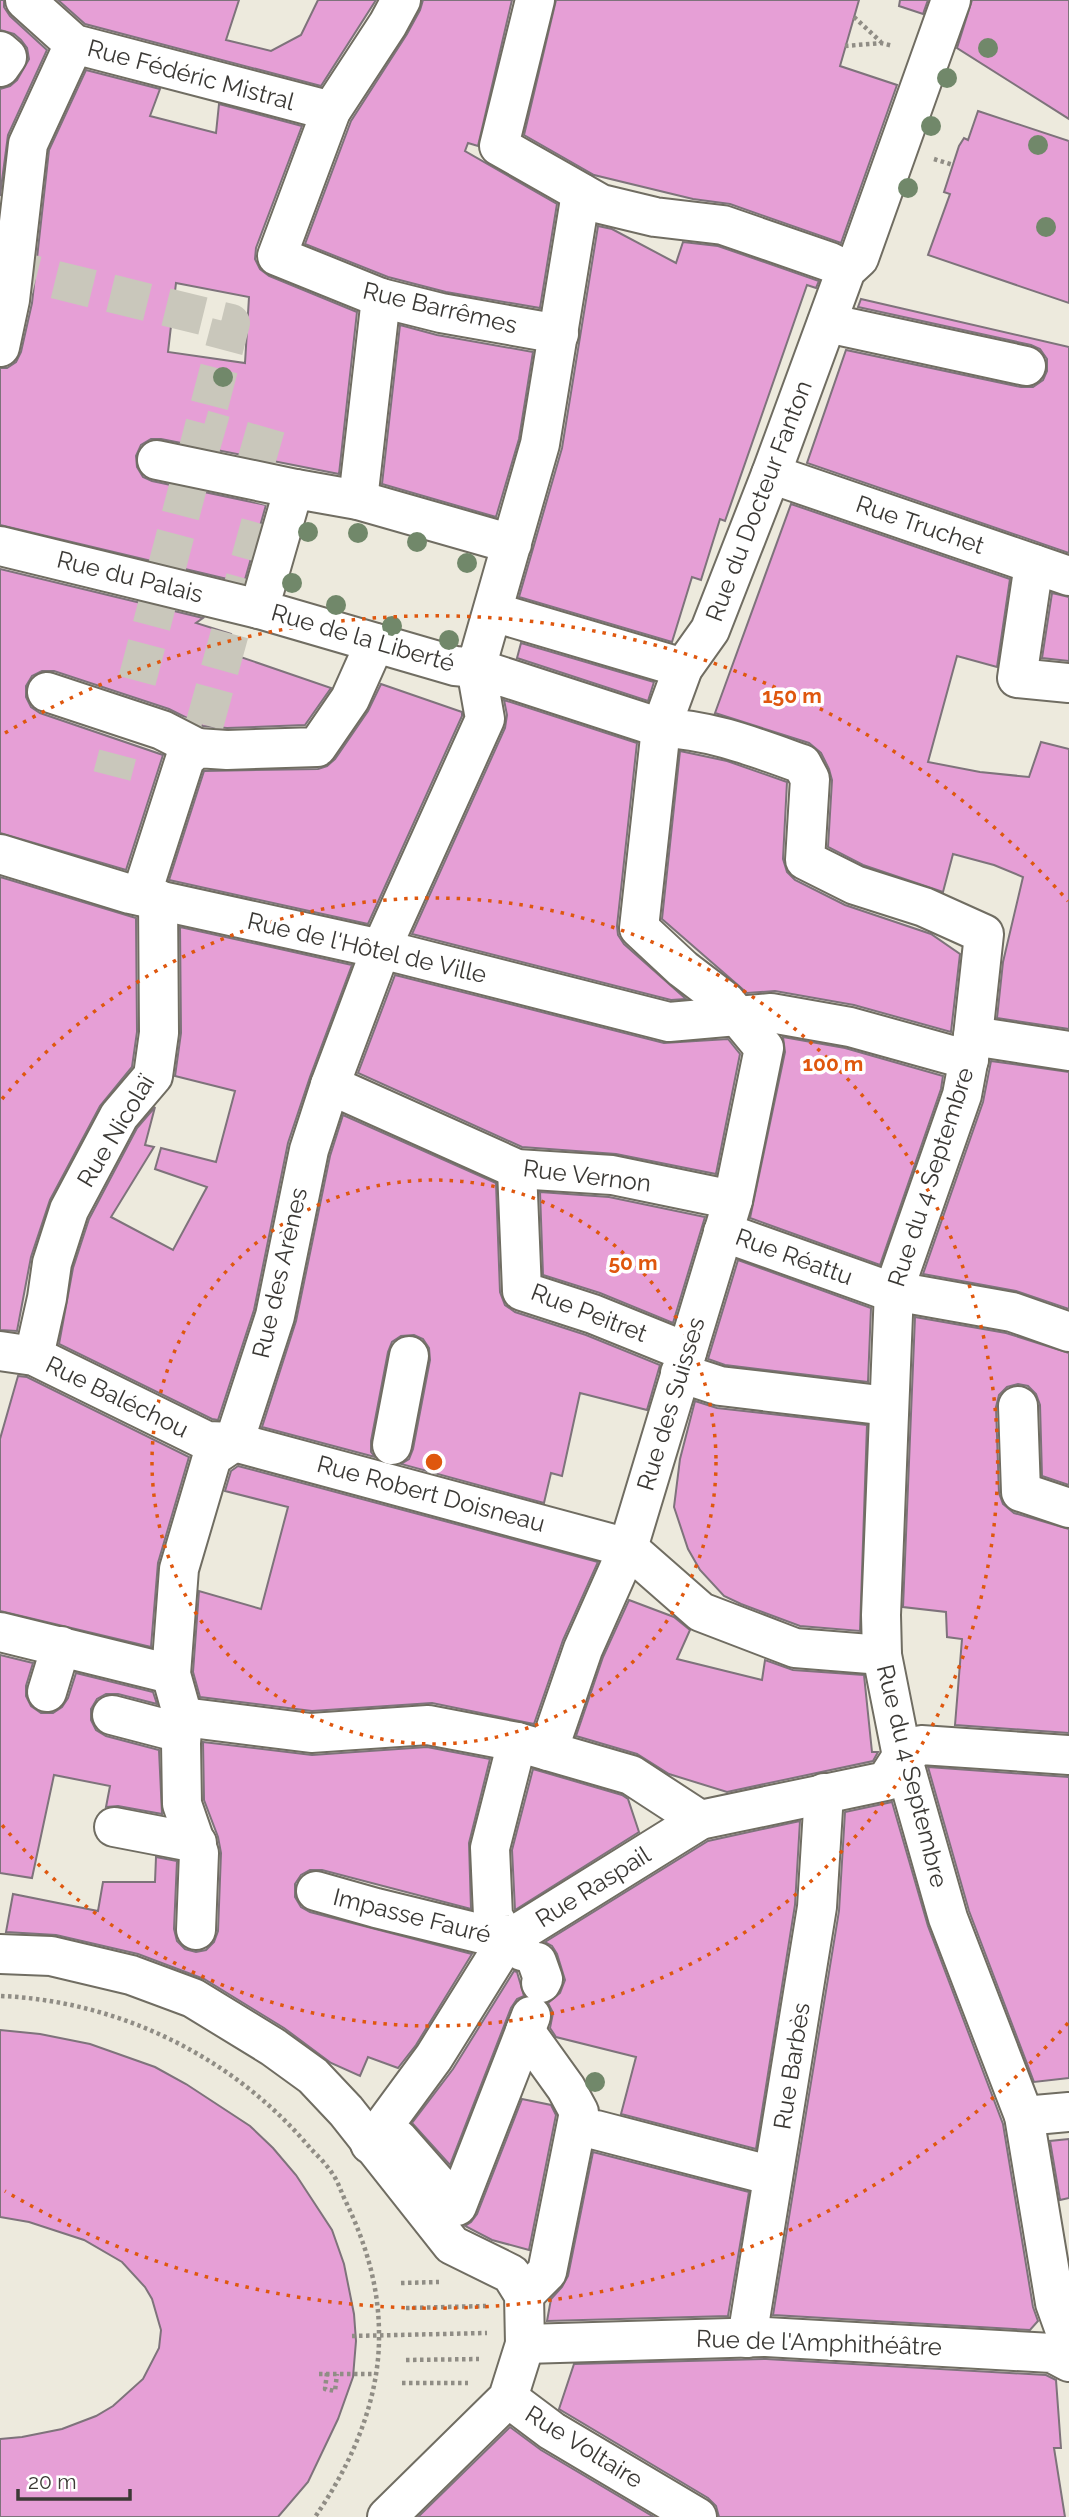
<svg xmlns="http://www.w3.org/2000/svg" width="1069" height="2517" font-family="Raleway,sans-serif">
  <style>
    .building { fill: #e69fd6; stroke: #7e737b; stroke-width: 2; fill-rule: evenodd }
    .lines { fill: none; stroke-linecap: round; stroke-linejoin: round }
    .minor-tunnel { stroke: #c9c7bb; stroke-width: 38; stroke-dasharray: 38 19; stroke-linecap: butt }
    .minor-casing { stroke: #706d62; stroke-width: 42 }
    .path { stroke: #908d85; stroke-width: 4.5; stroke-dasharray: 3.5 3.5; stroke-linecap: butt }
    .minor { stroke: #fff; stroke-width: 38 }
    .tree { fill: #71886a }
    .ring { fill: none; stroke: #df570e; stroke-width: 3.5; stroke-dasharray: 3.5 7 }
    .labels { text-anchor: middle; stroke-width: 7; stroke-linejoin: round; paint-order: stroke }
    .street-label { font-size: 24px; fill: #3b3935; stroke: #fff }
    .centre { fill: #df570e; stroke: #fff; stroke-width: 3.5 }
    .ring-label { font-size: 21px; text-anchor: middle; font-weight: bold; fill: #df570e; stroke: #fff; stroke-width: 7; stroke-linejoin: round; paint-order: stroke }
  </style>
  <rect width="100%" height="100%" fill="#edeadd"/>
  <g class="building">
    <polygon points="0,0 4,0 4,7 10,16 47,50 8,135 0,196 0,89 10,86 17,80 29,59 27,48 21,40 14,34 0,30"/>
    <polygon points="58,0 239,0 226,40 271,51 301,35 318,0 376,0 321,86 85,24"/>
    <polygon points="423,0 512,0 478,146 468,143 465,151 557,204 540,308 446,292 388,277 305,244 351,121 407,34 420,10"/>
    <polygon points="556,0 859,0 840,66 897,85 841,243 730,204 693,199 594,175 524,135"/>
    <polygon points="900,0 928,0 923,14 899,6"/>
    <polygon points="972,0 1069,0 1069,119 957,48"/>
    <path d="M86,70l74,19 -10,27 66,17 3,-29 83,22 -46,122 -1,11 5,10 9,7 88,36 -18,162 -178,-35h-10l-10,6 -5,11 1,11 6,10 9,4 114,24 -22,78 -244,-58v-157h7l9,-6 5,-10 11,-49 17,-153zM176,283l73,14 -4,66 -77,-11z"/>
    <polygon points="978,111 1069,141 1069,303 928,255 950,194 944,192 959,146 964,138 968,140"/>
    <polygon points="598,226 612,229 676,263 683,242 718,246 819,281 816,288 807,285 725,521 720,519 701,580 692,577 672,642 519,597 562,448"/>
    <polygon points="861,299 1069,347 1069,553 807,463 846,350 1021,387 1033,387 1043,380 1047,371 1047,359 1040,349 1031,345 858,307"/>
    <polygon points="400,325 437,335 533,352 519,439 496,517 382,484"/>
    <polygon points="791,504 1010,579 997,667 957,656 928,762 980,772 1029,777 1041,742 1069,749 1069,1029 997,1018 1003,962 1023,877 994,865 953,854 943,892 863,865 828,847 832,780 829,769 821,753 809,743 715,713"/>
    <polygon points="0,569 203,618 196,623 231,634 226,652 331,688 305,725 227,728 203,726 169,709 54,671 42,671 32,676 26,686 26,697 31,707 40,713 163,755 126,870 0,833"/>
    <polygon points="1052,593 1069,597 1069,661 1042,658"/>
    <polygon points="521,643 654,682 648,701 517,658"/>
    <polygon points="381,684 462,712 462,716 368,924 169,880 204,771 318,769 327,766 335,759 368,711"/>
    <polygon points="504,700 637,743 617,926 618,935 624,944 686,999 671,1000 412,934 505,728 507,715"/>
    <polygon points="680,751 727,761 787,782 783,859 787,872 795,880 845,905 931,934 960,954 951,1032 854,1005 775,991 747,993 662,919"/>
    <polygon points="0,877 136,918 137,1032 132,1067 100,1106 50,1200 31,1257 17,1331 0,1330"/>
    <polygon points="180,927 352,965 310,1077 288,1143 254,1310 218,1420 212,1419 59,1344 73,1268 89,1219 137,1128 155,1107 145,1145 154,1147 111,1217 173,1250 207,1187 155,1169 161,1148 216,1162 235,1091 175,1076 181,1033"/>
    <polygon points="395,975 664,1043 728,1039 740,1054 716,1174 616,1154 522,1147 358,1073"/>
    <polygon points="783,1037 845,1048 943,1076 941,1089 880,1265 750,1218 785,1052"/>
    <polygon points="991,1061 1069,1072 1069,1309 1016,1291 923,1274 983,1102"/>
    <polygon points="343,1115 496,1183 500,1292 505,1305 515,1312 586,1335 660,1365 647,1410 580,1393 562,1476 551,1473 544,1503 401,1464 409,1459 413,1449 430,1360 429,1348 423,1339 414,1335 401,1336 392,1342 388,1352 371,1441 371,1452 375,1457 262,1427 296,1321 330,1156"/>
    <polygon points="540,1192 609,1197 705,1217 673,1323 600,1293 543,1275"/>
    <polygon points="738,1260 871,1308 868,1382 725,1365 708,1359"/>
    <polygon points="915,1317 1006,1333 1069,1353 1069,1485 1042,1476 1040,1405 1036,1394 1028,1386 1018,1384 1007,1387 999,1395 996,1407 999,1493 1003,1504 1014,1513 1069,1529 1069,1733 955,1725 962,1639 947,1637 946,1612 903,1607"/>
    <polygon points="18,1376 27,1377 189,1457 158,1563 151,1647 0,1611 0,1439"/>
    <polygon points="695,1401 717,1408 867,1425 860,1631 800,1626 741,1604 724,1596 700,1570 688,1549 674,1507 680,1459"/>
    <polygon points="238,1466 598,1562 563,1640 534,1724 432,1703 312,1711 200,1697 193,1672 199,1591 261,1609 288,1507 225,1491 231,1471"/>
    <polygon points="629,1600 674,1617 690,1630 677,1659 762,1680 765,1660 793,1670 864,1675 872,1752 878,1752 873,1761 727,1792 669,1774 637,1754 576,1736 603,1657"/>
    <polygon points="0,1655 33,1663 26,1686 26,1696 31,1706 41,1713 53,1713 62,1707 68,1698 76,1673 153,1692 157,1704 118,1694 106,1694 97,1699 91,1709 91,1720 96,1730 106,1736 159,1750 162,1814 118,1806 106,1807 110,1786 54,1775 32,1878 0,1873"/>
    <polygon points="203,1742 312,1755 427,1747 490,1759 469,1843 471,1909 322,1870 310,1870 301,1875 295,1884 295,1897 301,1907 310,1912 472,1954 416,2045 398,2068 368,2057 360,2076 331,2063 284,2028 204,1979 138,1954 56,1935 6,1932 13,1894 98,1911 103,1882 155,1882 156,1857 177,1861 174,1929 177,1941 185,1949 196,1952 206,1950 214,1942 218,1931 221,1853 218,1837 204,1800"/>
    <polygon points="928,1767 1069,1777 1069,2078 1034,2082 969,1911"/>
    <polygon points="533,1769 622,1795 628,1799 639,1832 515,1910 512,1850"/>
    <polygon points="892,1802 928,1926 1003,2124 1033,2307 1038,2321 1030,2330 773,2315 839,1911 845,1812"/>
    <polygon points="800,1821 795,1905 756,2149 621,2114 636,2057 556,2037 550,2028 553,2013 548,2003 560,1993 565,1980 557,1954 552,1946 545,1942 708,1841"/>
    <polygon points="514,1971 517,1972 524,1996 517,1999 511,2008 450,2165 412,2123 453,2069"/>
    <polygon points="0,2030 40,2034 90,2044 155,2067 186,2084 250,2126 273,2148 296,2175 332,2230 344,2264 354,2314 356,2341 353,2377 338,2419 308,2482 278,2517 0,2517 0,2439 22,2437 62,2429 96,2416 113,2406 143,2379 159,2348 161,2330 152,2299 145,2287 122,2262 84,2240 29,2222 0,2217"/>
    <polygon points="522,2099 551,2105 556,2115 529,2250 492,2240 465,2226 471,2222 477,2214"/>
    <polygon points="1069,2139 1069,2198 1060,2200 1050,2141"/>
    <polygon points="593,2152 749,2192 728,2316 547,2321 551,2299 562,2287 568,2276"/>
    <polygon points="766,2359 1046,2375 1056,2380 1061,2448 1054,2448 1065,2517 719,2517 716,2506 708,2498 559,2409 574,2364"/>
    <polygon points="510,2427 541,2450 654,2517 418,2517"/>
  </g>
  <g class="lines">
    <g class="minor-tunnel">
      <polyline points="0,266 231,323 112,776"/>
      <polyline points="161,731 200,741 280,451 203,429"/>
    </g>
    <g class="minor-casing">
      <g id="minor">
        <polyline points="25,0 74,44 331,111"/>
        <polyline points="401,0 388,24 331,111 277,256 381,298 441,313 559,334"/>
        <polyline points="535,0 499,146 601,204 655,217 723,225 830,262 846,270"/>
        <polyline points="0,51 7,57 0,67"/>
        <polyline points="827,323 1026,366"/>
        <polyline points="0,347 10,300 28,144 74,44"/>
        <polyline points="157,460 296,489"/>
        <polyline points="771,474 1069,576"/>
        <polyline points="358,500 381,298"/>
        <polyline points="512,544 358,500 296,489 289,505 259,609 455,666 476,668 540,444 581,193"/>
        <polyline points="0,546 259,609"/>
        <polyline points="1034,564 1017,678 1069,683"/>
        <polyline points="493,612 683,668"/>
        <polyline points="47,692 162,730 197,748"/>
        <polyline points="0,854 130,894 381,949 669,1022 771,1013 850,1027 969,1060"/>
        <polyline points="141,896 185,759 197,748 227,750 317,747 350,699 375,643"/>
        <polyline points="973,1036 1069,1051"/>
        <polyline points="330,1085 517,1169 612,1175 733,1200"/>
        <polyline points="517,1169 522,1291 593,1314 687,1352"/>
        <polyline points="723,1232 883,1289 1012,1312 1069,1332"/>
        <polyline points="0,1351 34,1356 207,1441 234,1442 628,1548 701,1612 795,1648 882,1655"/>
        <polyline points="34,1356 47,1298 52,1263 69,1210 119,1116 153,1076 159,1033 158,899"/>
        <polyline points="680,1373 720,1386 888,1406"/>
        <polyline points="1018,1406 1021,1492 1069,1508"/>
        <polyline points="392,1445 409,1356"/>
        <polyline points="0,1632 171,1674"/>
        <polyline points="47,1692 61,1646"/>
        <polyline points="112,1715 181,1733"/>
        <polyline points="183,1717 311,1733 428,1725 517,1742 631,1775 700,1820"/>
        <polyline points="548,1751 583,1649 628,1548 733,1200 764,1048 725,1001 683,969 639,928 661,728 683,668 710,630 771,474 846,270 859,258 951,0"/>
        <polyline points="114,1827 197,1843"/>
        <polyline points="316,1891 376,1908 507,1940 522,1951"/>
        <path d="M196,1930l3,-77 -17,-49 -1,-61 2,-26 -12,-43 8,-105 33,-112 22,-15 41,-126 34,-166 21,-65 51,-136 104,-230 -9,-51 185,60c48,1 96,20 141,36l8,15 -5,81 50,25 69,22 60,27 -11,102 -11,59 -68,195 -13,325 1,40 20,101 46,162 76,198 31,187 14,39"/>
        <polyline points="507,1940 493,1916 490,1848 517,1742"/>
        <polyline points="0,1954 51,1956 131,1975 193,1998 273,2047 313,2076 346,2111 452,2245 511,2274 524,2295 525,2344 508,2398 387,2517"/>
        <polyline points="537,1962 543,1979 541,1983"/>
        <polyline points="1024,2116 1069,2112"/>
        <polyline points="596,2130 773,2176"/>
        <polyline points="398,2139 457,2206 531,2016"/>
        <polyline points="370,2144 434,2057 507,1940 700,1820 886,1781 902,1756 921,1745 1069,1755"/>
        <polyline points="524,2295 547,2272 579,2112 566,2088 525,2031"/>
        <polyline points="747,2338 817,1907 824,1793"/>
        <polyline points="525,2344 766,2337 1052,2353 1069,2362"/>
        <polyline points="508,2398 552,2431 697,2517"/>
      </g>
    </g>
    <g class="path">
      <polyline points="854,17 881,42"/>
      <polyline points="845,46 881,43 893,46"/>
      <polyline points="934,159 953,165"/>
      <path d="M1,1996c119,5 234,62 310,153 7,7 15,15 21,24 6,8 9,19 14,29 20,42 33,85 33,132 1,66 -28,131 -64,183"/>
      <polyline points="401,2283 439,2282"/>
      <polyline points="406,2308 486,2306"/>
      <polyline points="352,2336 487,2333"/>
      <polyline points="406,2360 479,2359"/>
      <polyline points="327,2373 325,2389 335,2391 337,2374"/>
      <polyline points="319,2374 375,2374"/>
      <polyline points="402,2383 468,2383"/>
    </g>
    <use href="#minor" class="minor"/>
  </g>
  <g class="tree">
    <circle cx="988" cy="48" r="10"/>
    <circle cx="947" cy="78" r="10"/>
    <circle cx="931" cy="126" r="10"/>
    <circle cx="1038" cy="145" r="10"/>
    <circle cx="908" cy="188" r="10"/>
    <circle cx="1046" cy="227" r="10"/>
    <circle cx="223" cy="377" r="10"/>
    <circle cx="308" cy="532" r="10"/>
    <circle cx="358" cy="533" r="10"/>
    <circle cx="417" cy="542" r="10"/>
    <circle cx="467" cy="563" r="10"/>
    <circle cx="292" cy="583" r="10"/>
    <circle cx="336" cy="605" r="10"/>
    <circle cx="392" cy="626" r="10"/>
    <circle cx="449" cy="640" r="10"/>
    <circle cx="595" cy="2082" r="10"/>
  </g>
  <g class="ring">
    <circle cx="434" cy="1462" r="282"/>
    <path d="M2 1099A564 564 0 1 1 2 1825"/>
    <path d="M1068 2023A846 846 0 0 1 5 2191M5 733A846 846 0 0 1 1068 901"/>
  </g>
  <g class="labels">
    <g class="street-label">
      <text transform="translate(191 75) rotate(15)" y="8">Rue Fédéric Mistral</text>
      <text transform="translate(440 308) rotate(13)" y="8">Rue Barrêmes</text>
      <text transform="translate(759 501) rotate(-69)" y="8">Rue du Docteur Fanton</text>
      <text transform="translate(920 525) rotate(19)" y="8">Rue Truchet</text>
      <text transform="translate(130 577) rotate(14)" y="8">Rue du Palais</text>
      <text transform="translate(363 638) rotate(16)" y="8">Rue de la Liberté</text>
      <text transform="translate(367 948) rotate(13)" y="8">Rue de l'Hôtel de Ville</text>
      <text transform="translate(116 1131) rotate(-59)" y="8">Rue Nicolaï</text>
      <text transform="translate(587 1176) rotate(7)" y="8">Rue Vernon</text>
      <text transform="translate(931 1177) rotate(-72)" y="8">Rue du 4 Septembre</text>
      <text transform="translate(794 1257) rotate(20)" y="8">Rue Réattu</text>
      <text transform="translate(280 1273) rotate(-77)" y="8">Rue des Arènes</text>
      <text transform="translate(589 1313) rotate(21)" y="8">Rue Peitret</text>
      <text transform="translate(117 1397) rotate(26)" y="8">Rue Baléchou</text>
      <text transform="translate(671 1404) rotate(-73)" y="8">Rue des Suisses</text>
      <text transform="translate(431 1494) rotate(15)" y="8">Rue Robert Doisneau</text>
      <text transform="translate(912 1776) rotate(76)" y="8">Rue du 4 Septembre</text>
      <text transform="translate(593 1887) rotate(-32)" y="8">Rue Raspail</text>
      <text transform="translate(412 1916) rotate(14)" y="8">Impasse Fauré</text>
      <text transform="translate(792 2066) rotate(-81)" y="8">Rue Barbès</text>
      <text transform="translate(819 2343) rotate(2)" y="8">Rue de l'Amphithéâtre</text>
      <text transform="translate(584 2447) rotate(32)" y="8">Rue Voltaire</text>
    </g>
  </g>
  <circle cx="434" cy="1462" r="10" class="centre"/>
  <g class="ring-label">
    <text x="792" y="703">150 m</text>
    <text x="833" y="1071">100 m</text>
    <text x="633" y="1270">50 m</text>
  </g>
  <path d="M18 2489v10h112v-10" fill="none" stroke="#3b3935" stroke-width="3.5"/>
  <text x="28" y="2489" font-size="21" fill="#3b3935" stroke="#ffffff" stroke-width="5" paint-order="stroke">20 m</text>
</svg>
